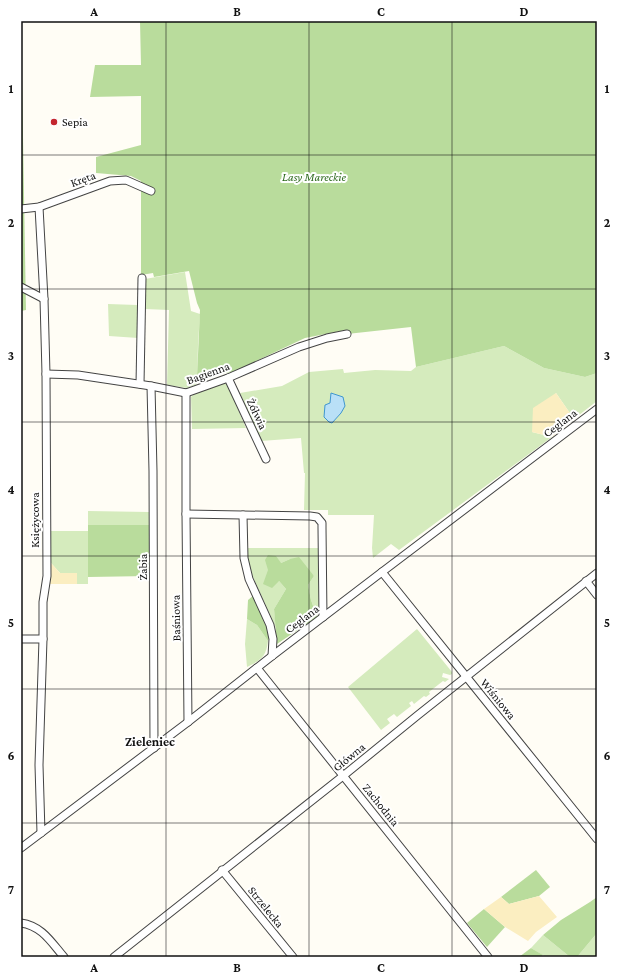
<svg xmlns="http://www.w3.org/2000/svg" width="618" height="978" font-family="'Crimson Pro',serif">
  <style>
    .green { fill: #d5ebbd; fill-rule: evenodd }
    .forest { fill: #b9dc9c }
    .sand { fill: #fbeec1 }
    .water { fill: #b9e0f7; stroke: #3f96cf }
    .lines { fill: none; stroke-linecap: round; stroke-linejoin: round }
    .minor-casing { stroke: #444; stroke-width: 9 }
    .minor { stroke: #fff; stroke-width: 7 }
    .grid { fill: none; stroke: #111; stroke-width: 1; stroke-opacity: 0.55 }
    .poi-dot { fill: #c4262e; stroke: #fff; stroke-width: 1.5 }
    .labels { text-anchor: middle; stroke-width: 4; stroke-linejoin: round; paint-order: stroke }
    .poi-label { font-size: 12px; fill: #111; stroke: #fff; text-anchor: start }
    .park-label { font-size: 12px; font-style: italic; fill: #2f6b1f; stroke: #fff }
    .street-label { font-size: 12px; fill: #111; stroke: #fff }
    .neighbourhood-label { font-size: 13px; font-weight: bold; fill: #111; stroke: #fff }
    .neatline { fill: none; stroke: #111; stroke-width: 1.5 }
    .grid-label { font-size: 13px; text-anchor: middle; font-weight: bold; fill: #111 }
  </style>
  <rect width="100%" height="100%" fill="#fffdf5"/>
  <g class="green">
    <polygon points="185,272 191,311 200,314 198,344 197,384 187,388 167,385 169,310 145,309 145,279"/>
    <polygon points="108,304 137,305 138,338 109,336"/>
    <path d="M504,346l40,22 41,9 12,-4v28l-23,18 -18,-26 -24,39 20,5 -153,113 -8,-6 -18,14 -1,-10 2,-33h-46v-5h-24l1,-37h-1l-3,-35 -40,3 -21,-48 42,-7 27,-14 34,-3 1,4 31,-3 36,1 5,-4zM330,403l11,10 -9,10 -7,-18z"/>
    <polygon points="221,383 227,384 246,428 192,429 191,397 195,393"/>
    <polygon points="88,511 149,512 149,525 88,525"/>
    <polygon points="50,531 88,531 88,584 77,584 77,573 60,573 51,563"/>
    <polygon points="246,548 318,548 320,606 317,617 311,600 308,585 314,576 290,559 281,563 279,581 286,589 274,609 276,628 248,566"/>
    <path d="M247,619l10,6 11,16c-2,16 -7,19 -21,26l-2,-23z"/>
    <polygon points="417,629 452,672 452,674 450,675 443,673 442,677 449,679 445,682 443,681 429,692 430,694 426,697 424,696 414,704 412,701 409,703 411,706 397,717 394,714 387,719 390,723 381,730 348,687"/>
    <polygon points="597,933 597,957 577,957"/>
    <polygon points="543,935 570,957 546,957 531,948"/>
  </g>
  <g class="forest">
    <polygon points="21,21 26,310 21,311"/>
    <polygon points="140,21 597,21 597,373 585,377 544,368 504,346 416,367 411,327 347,334 346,330 305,338 233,372 197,377 200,310 197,303 189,271 154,277 153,273 141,275 141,181 131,176 96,173 96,157 141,145 141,96 90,97 95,65 141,65"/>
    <polygon points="88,525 149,525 149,576 88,577"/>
    <polygon points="268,555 276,556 281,563 290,559 299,557 314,576 308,585 311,600 317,617 277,644 274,609 286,589 279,581 272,588 263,584 268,570 265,560"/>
    <polygon points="254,595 270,636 268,641 257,625 247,619 248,600"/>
    <polygon points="536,870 550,887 539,896 509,904 501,897"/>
    <polygon points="597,897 597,933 577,957 570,957 543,935 561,920 590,902"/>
    <polygon points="484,909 505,927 487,947 467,923"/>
    <polygon points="531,948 543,955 540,957 519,957"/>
  </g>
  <g class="sand">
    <polygon points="556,393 574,419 552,437 532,432 533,408"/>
    <polygon points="51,563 60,573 77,573 77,584 50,584"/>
    <polygon points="539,896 557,917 536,932 528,941 505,927 484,909 501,897 509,904"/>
  </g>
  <polygon class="water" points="331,393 343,397 345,406 341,413 332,423 329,422 324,417 325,405 330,403"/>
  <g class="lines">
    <g class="minor-casing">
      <g id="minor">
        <polyline points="39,207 44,299 46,374 47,576 43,602 43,639 39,765 41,833"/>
        <polyline points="21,209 39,207 110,181 126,180 151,191"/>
        <polyline points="21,287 44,299"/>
        <polyline points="46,374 78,375 151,386 186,393 228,378 299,347 327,338 347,334"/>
        <polyline points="228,378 266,459"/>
        <polyline points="140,384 142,278"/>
        <polyline points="151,386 153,471 154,748"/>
        <polyline points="186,393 186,514 188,722"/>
        <polyline points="186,514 310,516 317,517 322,523 322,528 323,617"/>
        <polyline points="243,515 244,558 249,579 270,625 273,639 272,656"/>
        <polyline points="382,572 597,839"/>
        <polyline points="586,581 597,595"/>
        <polyline points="21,639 43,639"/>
        <polyline points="257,668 488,957"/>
        <polyline points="21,848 188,722 272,656 382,572 597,409"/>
        <polyline points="222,870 293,957"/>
        <path d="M21,923c21,3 30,19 43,34"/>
        <polyline points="114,957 343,776 418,715 597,573"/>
      </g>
    </g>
    <use href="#minor" class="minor"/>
  </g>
  <path class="grid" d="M166,21v936M309,21v936M452,21v936M21,155h576M21,289h576M21,422h576M21,556h576M21,689h576M21,823h576"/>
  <circle class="poi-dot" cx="54" cy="122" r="4"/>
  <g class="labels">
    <g class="poi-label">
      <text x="62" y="126">Sepia</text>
    </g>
    <g class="park-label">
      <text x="314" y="181">Lasy Mareckie</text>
    </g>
    <g class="street-label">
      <text transform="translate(83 179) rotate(-20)" y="4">Kręta</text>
      <text transform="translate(208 373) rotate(-20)" y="4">Bagienna</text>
      <text transform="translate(257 414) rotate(65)" y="4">Żółwia</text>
      <text transform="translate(560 423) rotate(-37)" y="4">Ceglana</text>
      <text transform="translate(35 520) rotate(-90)" y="4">Księżycowa</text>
      <text transform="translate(143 567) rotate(-90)" y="4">Żabia</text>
      <text transform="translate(176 618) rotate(-91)" y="4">Baśniowa</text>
      <text transform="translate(302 619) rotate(-37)" y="4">Ceglana</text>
      <text transform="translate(498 699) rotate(51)" y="4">Wiśniowa</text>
      <text transform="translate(349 757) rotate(-39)" y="4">Główna</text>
      <text transform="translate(381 805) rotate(51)" y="4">Zachodnia</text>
      <text transform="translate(266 907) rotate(51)" y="4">Strzelecka</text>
    </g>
    <g class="neighbourhood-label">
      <text x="150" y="746">Zieleniec</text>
    </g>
  </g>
  <rect width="618" height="978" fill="none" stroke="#ffffff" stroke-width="44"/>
  <rect x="22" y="22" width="574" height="934" class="neatline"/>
  <g class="grid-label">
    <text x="94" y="16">A</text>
    <text x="237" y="16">B</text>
    <text x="381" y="16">C</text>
    <text x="524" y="16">D</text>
    <text x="11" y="93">1</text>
    <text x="607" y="93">1</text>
    <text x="11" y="227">2</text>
    <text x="607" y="227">2</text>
    <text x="11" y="360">3</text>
    <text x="607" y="360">3</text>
    <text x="11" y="494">4</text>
    <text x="607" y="494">4</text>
    <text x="11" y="627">5</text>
    <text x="607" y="627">5</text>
    <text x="11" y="760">6</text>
    <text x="607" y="760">6</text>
    <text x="11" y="894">7</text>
    <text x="607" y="894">7</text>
    <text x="94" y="972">A</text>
    <text x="237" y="972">B</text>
    <text x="381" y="972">C</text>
    <text x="524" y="972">D</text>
  </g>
</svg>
